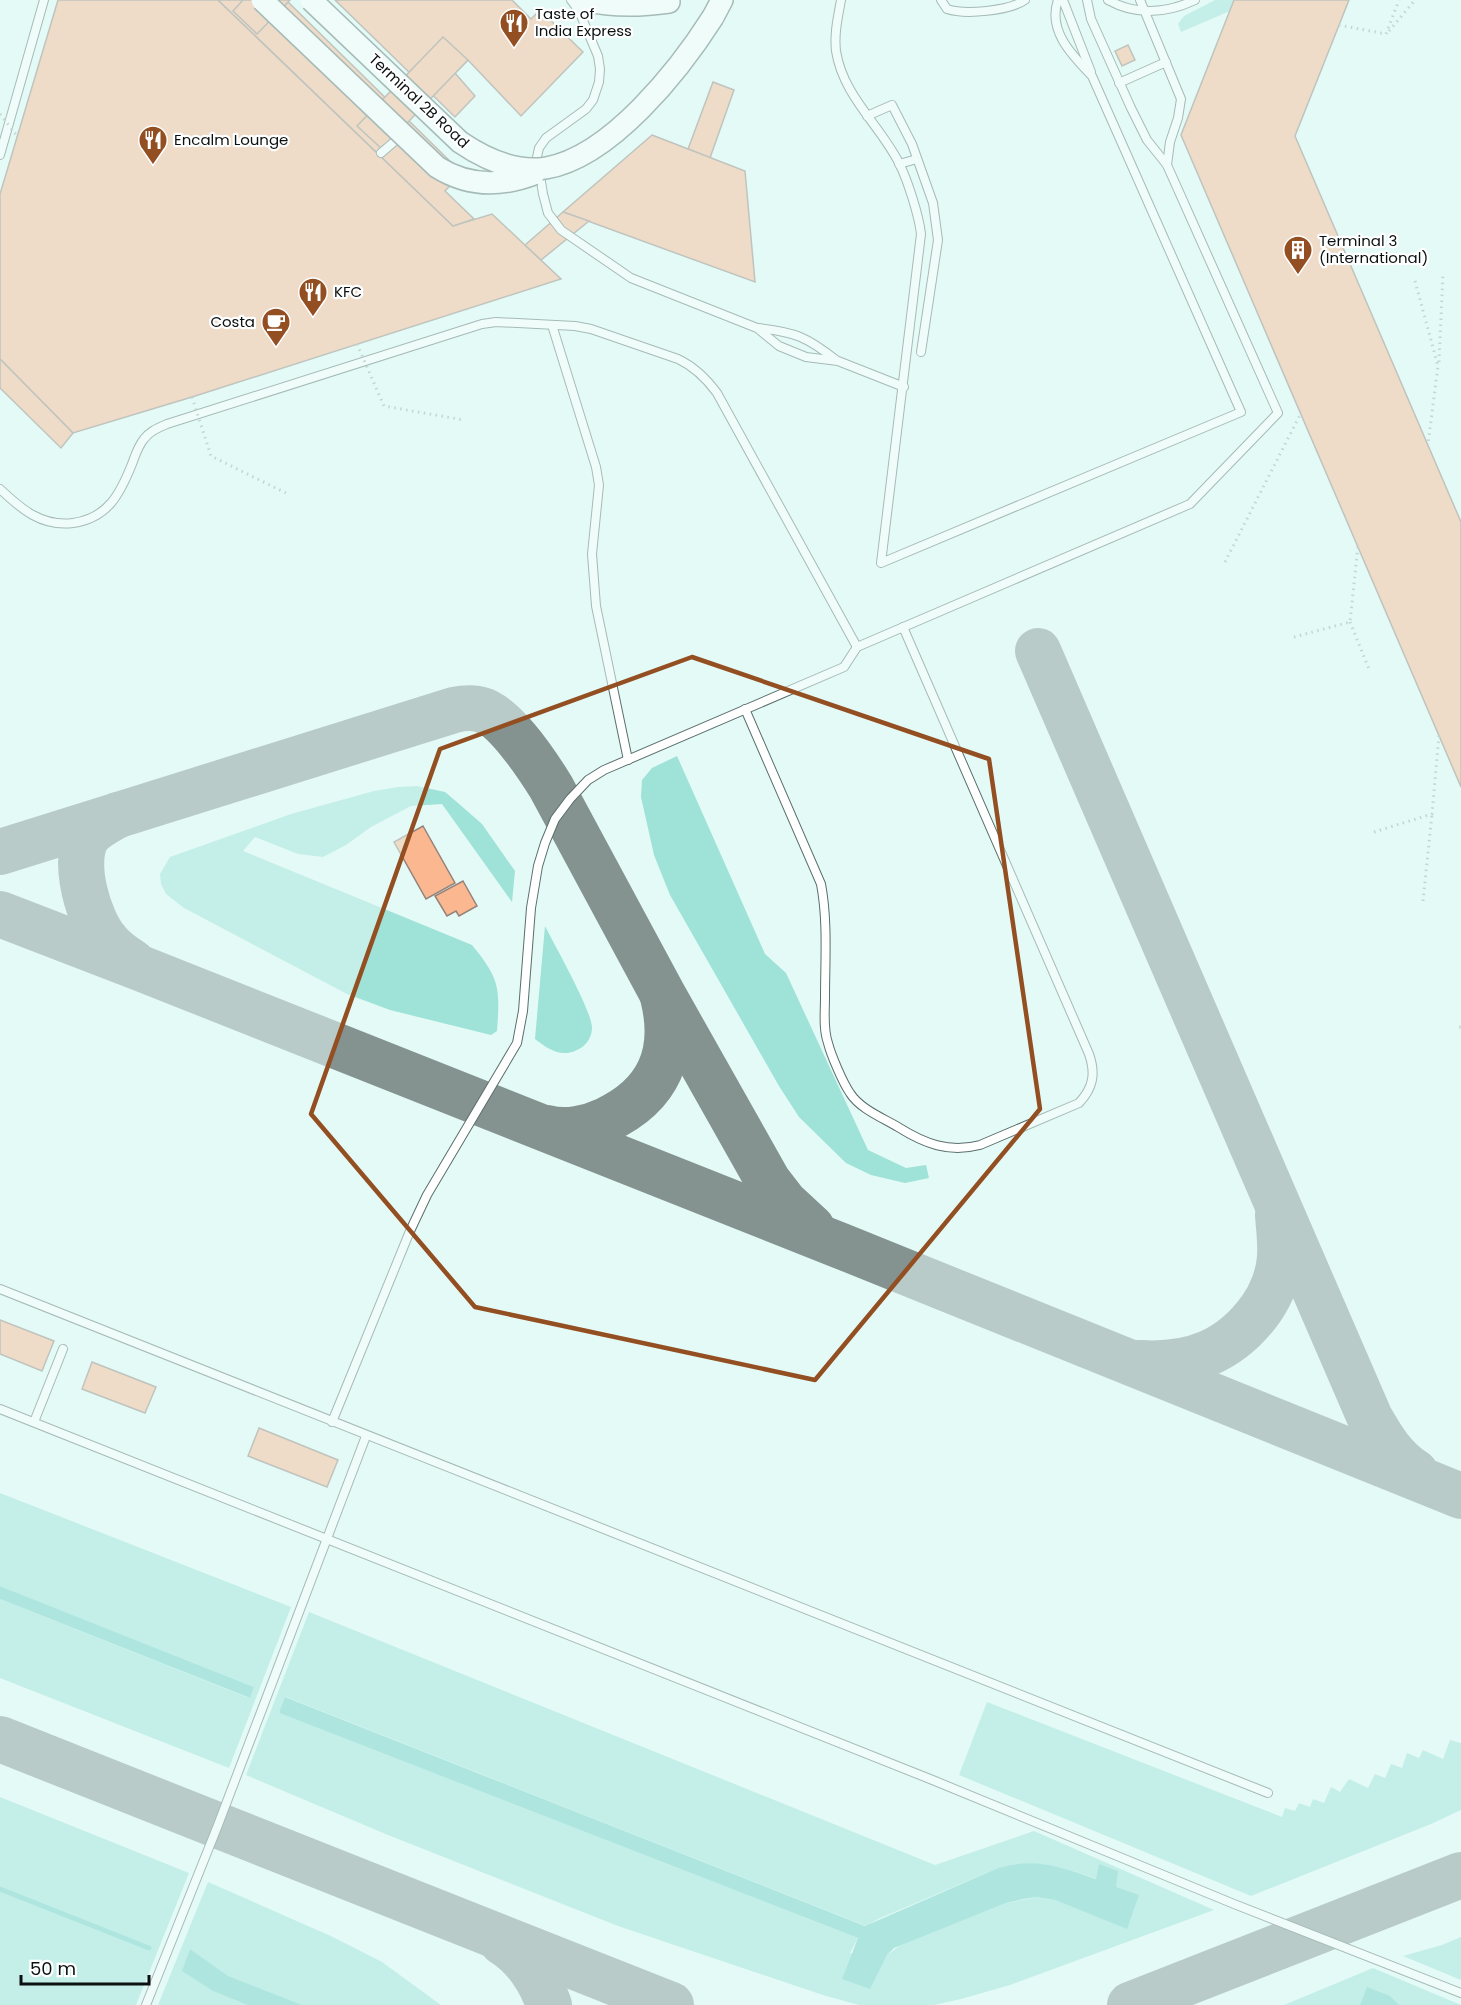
<svg xmlns="http://www.w3.org/2000/svg" width="1461" height="2005" font-family="Poppins,sans-serif">
  <style>
    .green { fill: #9ee2d8; fill-rule: evenodd }
    .water { fill: #6ecfc3 }
    .lines { fill: none; stroke-linecap: round; stroke-linejoin: round }
    .stream { stroke: #6ecfc3; stroke-width: 5 }
    .taxiway { stroke: #849390; stroke-width: 46 }
    .building { fill: #fab790; stroke: #94837a; stroke-width: 1.5 }
    .lane-casing { stroke: #5b6f6c; stroke-width: 10 }
    .secondary-casing { stroke: #5b6f6c; stroke-width: 24 }
    .path { stroke: #9baca9; stroke-width: 3; stroke-dasharray: 1.5 4.5; stroke-linecap: butt }
    .lane { stroke: #fff; stroke-width: 8 }
    .secondary { stroke: #fff; stroke-width: 21 }
    .secondary-bridge-casing { stroke: #5b6f6c; stroke-width: 24; stroke-linecap: butt }
    .path-bridge { stroke: #9baca9; stroke-width: 3; stroke-dasharray: 1.5 4.5; stroke-linecap: butt }
    .secondary-bridge { stroke: #fff; stroke-width: 21 }
    .marked { fill: none; stroke: #934f22; stroke-width: 4.5; stroke-linejoin: round }
    .labels { text-anchor: middle; stroke-width: 4.5; stroke-linejoin: round; paint-order: stroke }
    .poi-label { font-size: 15px; fill: #0a1110; stroke: #fff; text-anchor: start }
    .street-label { font-size: 15px; fill: #0a1110; stroke: #fff }
  </style>
  <rect width="100%" height="100%" fill="#e4faf6"/>
  <g class="green">
    <polygon points="1215,0 1234,0 1230,11 1181,32 1178,24 1184,16"/>
    <polygon points="677,756 765,954 786,973 868,1150 906,1168 926,1165 929,1178 905,1183 871,1175 846,1163 799,1117 779,1086 670,895 654,855 641,797 642,780 652,768"/>
    <path d="M417,786l28,6 13,11 24,21 33,47 -3,31 -70,-98 -31,2 -40,21 -25,18 -23,12 -25,-3 -43,-17 -12,14 229,94c28,34 28,43 25,86l-6,4 -101,-25 -43,-16 -163,-86 -18,-14 -5,-10 -1,-10 10,-17 121,-43 83,-23 24,-4z"/>
    <path d="M545,926c10,20 47,85 47,102 0,10 -7,19 -15,22 -16,8 -29,-1 -42,-11z"/>
    <polygon points="0,1493 291,1607 229,1768 0,1678 0,1599 249,1698 254,1687 0,1586"/>
    <path d="M309,1612l626,253 99,-34 180,79 -204,75 -49,14 -27,6h-75l-33,-9 -208,-70 -230,-91 -142,-60zM286,1697l580,229 12,-7 120,-51c35,-10 65,-1 99,11l3,-15 16,23 -38,22 -23,-9 -18,-3 -31,6 -104,41 -15,11 -5,8 -32,-10 8,-15 -579,-225z"/>
    <polygon points="987,1702 1282,1817 1285,1808 1295,1811 1299,1803 1310,1807 1313,1799 1324,1803 1331,1787 1340,1792 1349,1779 1368,1788 1375,1774 1385,1778 1391,1764 1402,1768 1407,1753 1419,1758 1423,1750 1443,1759 1450,1740 1461,1743 1461,1810 1431,1824 1251,1896 959,1775"/>
    <polygon points="0,1797 189,1873 136,2005 0,2005"/>
    <polygon points="208,1882 333,1937 382,1962 441,2005 158,2005"/>
    <polygon points="1461,1937 1461,1980 1403,1956 1442,1945"/>
    <polygon points="1373,1968 1461,2005 1284,2005"/>
  </g>
  <g class="water">
    <polygon points="0,1586 254,1687 250,1698 0,1599"/>
    <path d="M285,1697l580,229 133,-58c37,-11 63,-1 98,11l3,-15 19,7 -2,16 23,8 -12,34 -72,-29 -18,-3 -14,2 -17,4 -112,45 -7,7 -17,34 -28,-10 16,-41 -579,-225z"/>
    <polygon points="190,1949 228,1976 302,2005 248,2005 213,1991 182,1971"/>
    <polygon points="1367,1987 1390,1996 1399,2005 1360,2005"/>
  </g>
  <g class="lines">
    <polyline class="stream" points="0,1889 149,1948"/>
    <g class="taxiway">
      <path d="M1038,651l332,767c12,21 24,41 45,54"/>
      <path d="M118,815c-10,6 -23,12 -30,21 -17,25 1,85 19,105 7,9 16,15 25,21"/>
      <path d="M0,852l454,-142c9,-2 19,-3 28,0 24,7 56,56 69,77l111,206 106,188 17,22 27,25"/>
      <polyline points="0,914 140,968 841,1246 1461,1496"/>
      <path d="M547,1128c19,5 42,0 59,-8 53,-25 71,-67 57,-123"/>
      <path d="M1140,1363c51,3 90,-11 121,-54 10,-14 18,-34 19,-52 1,-14 -1,-28 -2,-42"/>
      <polyline points="0,1739 671,2005"/>
      <path d="M502,1942c24,15 38,37 47,63"/>
      <polyline points="1130,2005 1461,1875"/>
    </g>
  </g>
  <g class="building">
    <polygon points="58,0 220,0 219,1 453,226 492,214 561,279 192,397 73,433 0,359 0,194"/>
    <polygon points="220,0 286,0 462,173 445,191 474,219 453,226 219,1"/>
    <polygon points="243,0 290,0 257,34 233,11"/>
    <polygon points="335,0 512,0 531,19 540,10 583,52 521,116 468,60 455,73 475,96 455,117"/>
    <polygon points="1234,0 1349,0 1295,136 1461,522 1461,787 1181,135"/>
    <polygon points="443,37 468,60 382,149 357,126"/>
    <polygon points="1128,45 1135,60 1122,66 1115,51"/>
    <polygon points="713,82 734,90 710,158 688,149"/>
    <polygon points="652,135 745,171 755,282 563,212"/>
    <polygon points="563,212 589,221 541,260 525,245"/>
    <polygon points="0,359 73,433 61,448 0,388"/>
    <polygon points="423,826 455,883 426,899 394,842"/>
    <polygon points="463,881 477,906 459,916 456,911 447,916 435,896"/>
    <polygon points="0,1320 54,1341 42,1371 0,1354"/>
    <polygon points="92,1362 156,1387 145,1413 82,1389"/>
    <polygon points="259,1428 338,1460 327,1487 248,1456"/>
  </g>
  <g class="lines">
    <g class="lane-casing">
      <g id="lane">
        <polyline points="571,0 579,11 598,56 600,69 599,82 593,100 586,109 546,138 539,148 537,157 543,194 548,213 561,230 631,278 757,328 779,346 806,357 838,361 904,387"/>
        <path d="M841,0c-3,17 -7,33 -5,51 7,45 44,74 63,112 9,18 20,53 22,71l-40,329 360,-151 -149,-336c-19,-20 -45,-45 -34,-76"/>
        <path d="M941,0l6,9c18,6 62,2 78,-9"/>
        <polyline points="1063,0 1091,72"/>
        <path d="M1108,0c29,16 59,13 87,0"/>
        <polyline points="1140,0 1181,99 1178,118 1170,142 1167,165"/>
        <polyline points="1119,83 1166,62"/>
        <polyline points="867,116 892,105 912,144 933,203 938,240 921,352"/>
        <polyline points="381,153 402,135"/>
        <polyline points="0,155 44,0"/>
        <polyline points="899,164 917,159"/>
        <polyline points="552,325 596,467 599,485 592,554 596,606 628,760"/>
        <path d="M758,328c37,4 49,9 78,32"/>
        <path d="M0,489c21,20 42,38 73,34 35,-5 47,-29 59,-59 3,-8 6,-18 12,-25 6,-8 14,-11 23,-15l315,-100 14,-2 79,4 16,3 87,30c17,8 28,19 39,34l140,254"/>
        <path d="M745,709l76,175c7,37 4,76 4,114 0,14 -2,31 3,45 3,12 15,40 22,50 10,16 33,25 48,34 27,17 51,26 82,18l99,-42c14,-15 17,-29 10,-49l-186,-427"/>
        <polyline points="0,1289 1268,1793"/>
        <polyline points="0,1409 935,1781 1234,1904 1461,1993"/>
        <polyline points="34,1422 63,1349"/>
        <polyline points="332,1422 410,1231 427,1195 517,1043 523,1011 531,908 538,866 545,843 555,819 570,799 588,780 604,770 844,667 857,647 1190,504 1278,413 1167,165 1147,140 1131,108 1091,19 1087,0"/>
        <polyline points="146,2005 218,1825 366,1436"/>
      </g>
    </g>
    <g class="secondary-casing">
      <g id="secondary">
        <path d="M585,0c28,7 56,6 84,2"/>
        <polyline points="713,17 722,0"/>
      </g>
    </g>
    <g class="path">
      <polyline points="1339,25 1386,34 1399,0"/>
      <polyline points="1389,31 1415,0"/>
      <polyline points="1415,281 1438,366 1428,444"/>
      <polyline points="1439,362 1443,274"/>
      <polyline points="1225,562 1301,413"/>
      <polyline points="1350,622 1369,669"/>
      <polyline points="1294,637 1350,622 1358,546"/>
      <polyline points="1374,832 1432,814 1439,735"/>
      <polyline points="1423,901 1432,814"/>
      <polyline points="1459,1027 1461,1027"/>
    </g>
    <use href="#lane" class="lane"/>
    <use href="#secondary" class="secondary"/>
    <g class="secondary-bridge-casing">
      <g id="secondary-bridge">
        <path d="M262,0l175,167c30,19 63,20 97,7"/>
        <path d="M311,0l149,142c25,17 55,31 86,26 65,-11 134,-99 167,-151"/>
      </g>
    </g>
    <g class="path-bridge">
      <polyline points="0,114 17,136"/>
      <polyline points="357,344 384,406 464,420"/>
      <polyline points="192,397 211,456 290,495"/>
    </g>
    <use href="#secondary-bridge" class="secondary-bridge"/>
  </g>
  <path d="M0 0H1461V2005H0ZM692,657l297,102 51,350 -225,271 -340,-73 -164,-193 129,-365z" fill="#e4faf6" fill-opacity=".55" fill-rule="evenodd"/>
  <path class="marked" d="M692,657l297,102 51,350 -225,271 -340,-73 -164,-193 129,-365z"/>
  <defs>
    <g id="restaurant-pin" transform="scale(1.5)"><path d="M0 17L-7.5 6A9.5 9.5 0 1 1 7.5 6Z" fill="#934f22" stroke="#fff"/><path d="M-5-6h1v4h1v-4h1v4h1v-4h1v5L-1.5 .5V6h-2V.5L-5-1ZM5-6V6H3V1.5H1.5Q1.5-4 5-6Z" fill="#fff"/></g>
    <g id="building-pin" transform="scale(1.5)"><path d="M0 17L-7.5 6A9.5 9.5 0 1 1 7.5 6Z" fill="#934f22" stroke="#fff"/><path d="M-4-6H4V6H1V3H-1V6H-4ZM-2.5-4.3h1.7v1.8h-1.7ZM.8-4.3h1.7v1.8H.8ZM-2.5-1h1.7V.8h-1.7ZM.8-1h1.7V.8H.8Z" fill="#fff"/></g>
    <g id="cafe-pin" transform="scale(1.5)"><path d="M0 17L-7.5 6A9.5 9.5 0 1 1 7.5 6Z" fill="#934f22" stroke="#fff"/><path d="M-5.5-4.5H6V0H3Q3 3.5 0 3.5H-2.5Q-5.5 3.5-5.5 0ZM3-3.2v2h1.7v-2ZM-6 4.5H4V6H-6Z" fill="#fff"/></g>
  </defs>
  <g fill-rule="evenodd">
    <use href="#restaurant-pin" x="514" y="23"/>
    <use href="#restaurant-pin" x="153" y="140"/>
    <use href="#building-pin" x="1298" y="250"/>
    <use href="#restaurant-pin" x="313" y="292"/>
    <use href="#cafe-pin" x="276" y="322"/>
  </g>
  <g class="labels">
    <g class="poi-label">
      <text x="535" y="19">Taste of<tspan x="535" dy="17">India Express</tspan></text>
      <text x="174" y="145">Encalm Lounge</text>
      <text x="1319" y="246">Terminal 3<tspan x="1319" dy="17">(International)</tspan></text>
      <text x="334" y="297">KFC</text>
      <text x="255" y="327" text-anchor="end">Costa</text>
    </g>
    <g class="street-label">
      <text transform="translate(419 101) rotate(43)" y="5">Terminal 2B Road</text>
    </g>
  </g>
  <path d="M21 1975v9h128v-9" fill="none" stroke="#0a1110" stroke-width="3"/>
  <text x="30" y="1975" font-size="18" fill="#0a1110" stroke="#ffffff" stroke-width="4.5" paint-order="stroke">50 m</text>
</svg>
